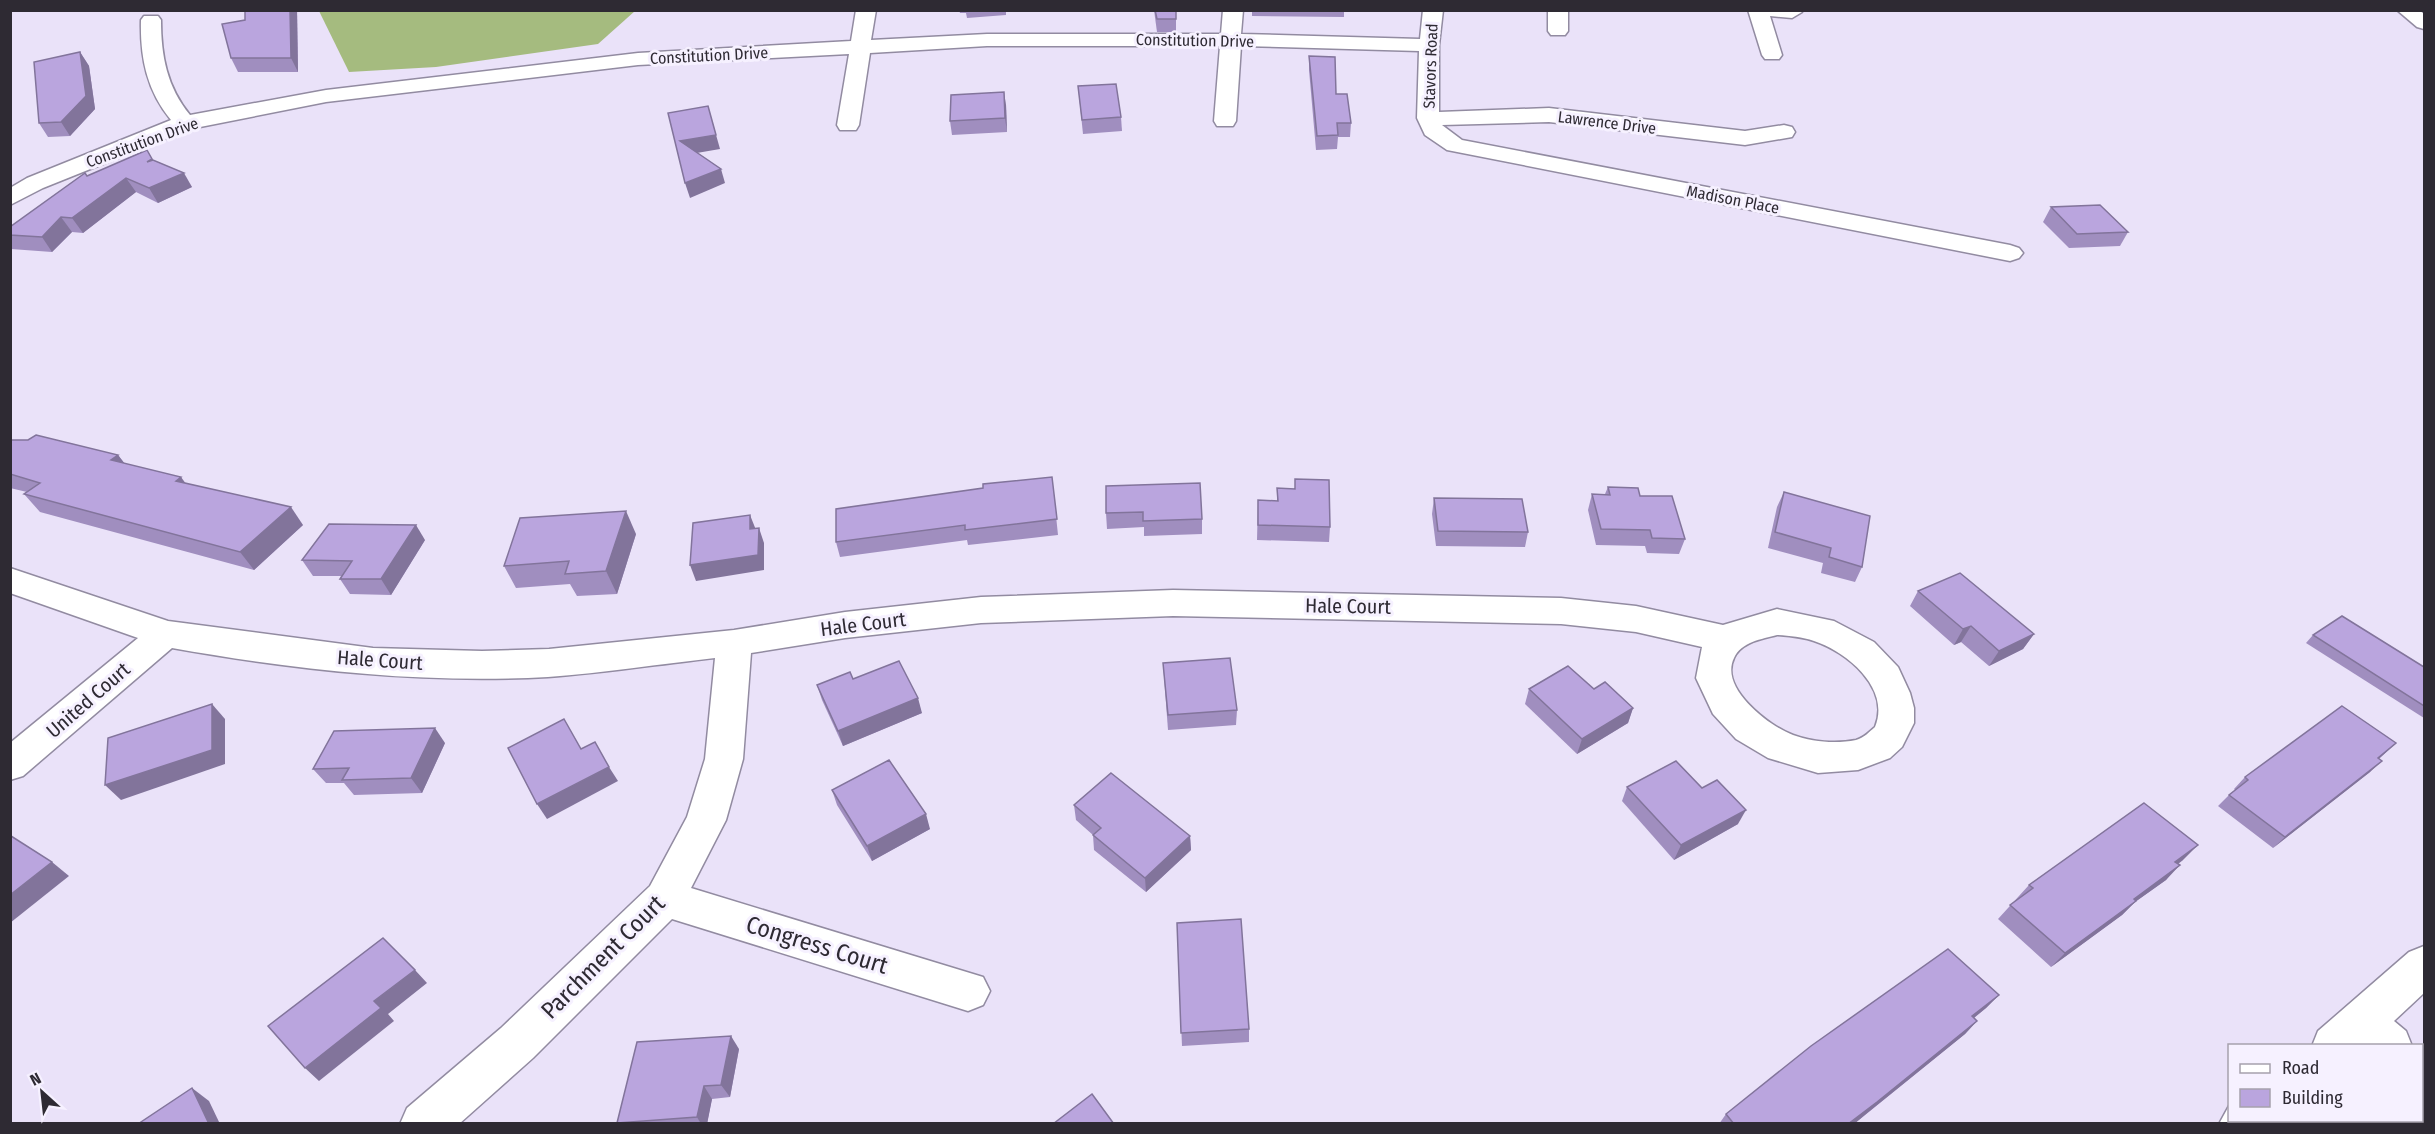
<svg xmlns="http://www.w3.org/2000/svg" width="2435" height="1134" font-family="'Fira Sans Condensed',sans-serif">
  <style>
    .forest { fill: #a5bb7f }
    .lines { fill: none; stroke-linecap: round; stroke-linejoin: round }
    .minor-casing { stroke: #928ba1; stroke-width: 3 }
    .minor { fill: #fff; fill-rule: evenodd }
    .wall { fill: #a08ebf }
    .shaded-wall { fill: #82749b }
    .building { fill: #baa5de; stroke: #82749b; stroke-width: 1.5 }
    .labels { text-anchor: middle; stroke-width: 6; stroke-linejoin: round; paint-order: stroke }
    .far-street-label { font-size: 16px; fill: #2e2a33; stroke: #f6f1ff }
    .street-label { font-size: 20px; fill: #2e2a33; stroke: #f6f1ff }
    .near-street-label { font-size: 24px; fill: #2e2a33; stroke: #f6f1ff }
  </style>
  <rect width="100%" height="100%" fill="#eae2f9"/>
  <polygon class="forest" points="319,11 635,11 598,44 436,67 349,72"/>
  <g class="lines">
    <g class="minor-casing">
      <g id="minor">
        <path d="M856,10h20l-5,30 116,-6h234l2,-24h20l-2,24 179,5 3,-29h20l-4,35v67l110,-4 196,23 39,-6 8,2 3,5 -3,5 -47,8 -196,-23 -107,3 20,15 548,105 9,3 4,5 -4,5 -9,3 -563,-111 -22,-15 -8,-17 2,-67 -178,-5 -5,75 -3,5h-16l-3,-5 6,-75h-233l-117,7 -11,72 -3,5h-16l-3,-5 12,-71 -211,11 -312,37 -136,27 -147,59 -33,17v-17l17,-10 144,-58c-24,-29 -31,-62 -30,-100l3,-4h14l3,4c0,36 6,67 29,95l136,-25 312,-37 213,-12z"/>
        <polygon points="1548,10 1568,10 1568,31 1565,35 1551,35 1548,31"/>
        <polygon points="1748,10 1802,12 1792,18 1770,16 1782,55 1779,59 1765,59 1762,55"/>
        <polygon points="2397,10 2419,10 2424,14 2424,29 2417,27"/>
        <path d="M10,568l158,53 205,27 109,3 67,-2 185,-19 111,-18 136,-15 192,-7 388,8 75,8 87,19 54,-16 57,12 40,21 24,25 12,26 4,15v15l-12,24 -12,11 -32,12 -40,3 -50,-15 -32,-19 -23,-25 -17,-36 6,-31 -66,-15 -75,-8 -388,-8 -192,7 -136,15 -94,15 -8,106 -17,61 -35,68 292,89 7,14 -7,14 -15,6 -296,-92 -139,139 -74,66h-59l7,-16 94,-80 149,-142 37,-69 18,-58 10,-101c-55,6 -111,15 -167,19 -126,7 -252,-7 -376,-29l-149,128 -13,4v-37l128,-105 -128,-45zM1777,635c12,1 25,2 37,6 33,11 77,47 61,86 -6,5 -11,11 -19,13 -20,4 -44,2 -63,-5 -24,-9 -74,-47 -59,-77 7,-16 28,-19 43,-23z"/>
        <polygon points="2424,946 2424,993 2394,1021 2406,1031 2412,1046 2312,1046 2318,1031 2409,952"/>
        <polygon points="2422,1049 2424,1050 2424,1095 2422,1094"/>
        <polygon points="2230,1104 2230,1120 2269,1120 2268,1124 2219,1124"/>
      </g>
    </g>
    <use href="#minor" class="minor"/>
  </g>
  <g class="wall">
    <polygon points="297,10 298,72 238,72 231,58"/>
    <polygon points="959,10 1006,10 1006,15 967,18 966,13 960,13"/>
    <polygon points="1154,10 1176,10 1176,32 1157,32"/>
    <polygon points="1252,10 1344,10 1344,17 1252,16"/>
    <polygon points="80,52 89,66 95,109 70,136 48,137 39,123"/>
    <polygon points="1309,56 1336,94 1351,123 1350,137 1338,137 1337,149 1316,150 1309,70"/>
    <polygon points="1078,86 1121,117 1122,131 1083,134"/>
    <polygon points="1006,105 1007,132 952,135 950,121"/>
    <polygon points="147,150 153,160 192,187 158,203 136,192 83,233 72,232 52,252 11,249 10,248 10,227 87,176"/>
    <polygon points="2051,207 2128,232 2120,246 2069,248 2043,222"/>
    <polygon points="10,440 118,455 124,463 185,483 303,525 254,570 40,512 24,494 27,492 10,488"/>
    <polygon points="1052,477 1058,535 968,545 967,540 840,557 836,542 983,488"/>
    <polygon points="1295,479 1330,527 1329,542 1257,540 1258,500 1277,501 1277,488 1295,489"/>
    <polygon points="1106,486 1202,519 1202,534 1144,536 1144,527 1107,529 1106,513"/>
    <polygon points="1608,487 1640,496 1685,539 1679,554 1647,553 1645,546 1596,545 1588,510 1592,494 1605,494"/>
    <polygon points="1784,492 1862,567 1855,582 1821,573 1823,563 1768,548 1777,507"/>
    <polygon points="1434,498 1528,532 1525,547 1436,546 1432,514"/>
    <polygon points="636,534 617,594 577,596 570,584 516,588 504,566"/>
    <polygon points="425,540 391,595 350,594 340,579 341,576 313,576 302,560"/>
    <polygon points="1918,591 2034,634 2023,649 1989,666 1961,642 1954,645 1910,606"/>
    <polygon points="2313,635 2424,667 2424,718 2306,643"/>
    <polygon points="1163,663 1237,710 1236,725 1168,730"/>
    <polygon points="853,679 922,713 843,746 822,700 817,685"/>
    <polygon points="1529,689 1594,689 1633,708 1628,723 1577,754 1525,704"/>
    <polygon points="445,743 422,793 354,795 344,783 326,783 313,769"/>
    <polygon points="2396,743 2379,759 2370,772 2273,848 2218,806 2229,795 2235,790 2234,789 2245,777"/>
    <polygon points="1627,787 1738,824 1674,860 1622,801"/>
    <polygon points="832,790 930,829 872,861 837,805"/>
    <polygon points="1074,805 1190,836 1191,850 1146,892 1094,850 1093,835 1076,820"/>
    <polygon points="2183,860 2178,864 2166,880 2135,902 2122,915 2051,967 1998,919 2029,885"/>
    <polygon points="1177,923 1249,1029 1249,1042 1182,1046"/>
    <polygon points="1999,995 1986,1008 1974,1018 1977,1021 1965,1034 1854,1124 1719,1124 1726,1114"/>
    <polygon points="739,1049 730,1097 712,1099 707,1124 617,1123"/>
  </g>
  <g class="shaded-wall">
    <polygon points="290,10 297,10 298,72 291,58"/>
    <polygon points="80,52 89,66 95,109 70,136 61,122"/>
    <polygon points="1004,92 1006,105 1007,132 1005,118"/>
    <polygon points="708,106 720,149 685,155 680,141"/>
    <polygon points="721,169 725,183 690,198 685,183"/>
    <polygon points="184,173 192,187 158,203 149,188"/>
    <polygon points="126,178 136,192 83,233 72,218"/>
    <polygon points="61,217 72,232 52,252 42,237"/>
    <polygon points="118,455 132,473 111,460"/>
    <polygon points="181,477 194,495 176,481"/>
    <polygon points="291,507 303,525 254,570 240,552"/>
    <polygon points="626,511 636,534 617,594 606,571"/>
    <polygon points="750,515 756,530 750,529"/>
    <polygon points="416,525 425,540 391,595 381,579"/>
    <polygon points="759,528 764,543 764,570 696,581 690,565"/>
    <polygon points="1971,626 1961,642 1954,645 1963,629"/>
    <polygon points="2034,634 2023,649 1989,666 1999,651"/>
    <polygon points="918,698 922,713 843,746 838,731"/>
    <polygon points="212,704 225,719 225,764 121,800 105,785"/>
    <polygon points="1633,708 1628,723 1577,754 1582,739"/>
    <polygon points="435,728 445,743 422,793 411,778"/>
    <polygon points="2396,743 2384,754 2366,769 2378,758"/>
    <polygon points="2382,761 2370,772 2273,848 2285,837"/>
    <polygon points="609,767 618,781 547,819 537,804"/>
    <polygon points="1746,810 1738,824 1674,860 1681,845"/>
    <polygon points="926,814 930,829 872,861 867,846"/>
    <polygon points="1190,836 1191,850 1146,892 1145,878"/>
    <polygon points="2198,845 2183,860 2161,876 2175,862"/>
    <polygon points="52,862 69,876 10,923 10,895"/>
    <polygon points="2180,865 2166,880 2135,902 2122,915 2051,967 2065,953 2134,899"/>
    <polygon points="415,970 427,983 388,1014 394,1021 319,1081 305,1068 374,1001"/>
    <polygon points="1999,995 1986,1008 1960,1029 1972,1016"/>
    <polygon points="1977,1021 1965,1034 1866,1114 1854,1124 1848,1124"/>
    <polygon points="731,1036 739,1049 730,1097 721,1085"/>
    <polygon points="704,1086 712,1099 707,1124 701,1124 697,1117"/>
    <polygon points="192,1088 209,1101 220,1124 209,1124"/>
  </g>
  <g class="building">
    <polygon points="245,10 290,10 291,58 231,58 222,24 245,20"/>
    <polygon points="1155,10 1176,10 1176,19 1157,19"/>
    <polygon points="80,52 86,96 61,122 39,123 34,62"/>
    <polygon points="1309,56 1335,57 1336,94 1347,94 1351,123 1337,123 1338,135 1317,136"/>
    <polygon points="1116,84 1121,117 1082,120 1078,86"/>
    <polygon points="1004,92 1005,118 950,121 951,95"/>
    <polygon points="708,106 716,135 680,141 721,169 685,183 668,113"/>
    <polygon points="147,150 152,159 147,162 153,160 184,173 149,188 126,178 72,218 61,217 42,237 10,235 10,227 85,173 87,176"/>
    <polygon points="2100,205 2128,232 2077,234 2051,207"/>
    <polygon points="36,435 118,455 111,460 181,477 176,481 291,507 240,552 24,494 40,483 10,474 10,440 28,440"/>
    <polygon points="1052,477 1057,519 965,530 965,525 836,542 836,509 983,488 983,484"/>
    <polygon points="1295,479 1329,480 1330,527 1258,525 1258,500 1278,501 1277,488 1295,489"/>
    <polygon points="1200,483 1202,519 1143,521 1143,512 1106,513 1106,486"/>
    <polygon points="1608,487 1638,488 1640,496 1672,496 1685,539 1652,538 1650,530 1601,529 1592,494 1610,495"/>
    <polygon points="1784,492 1870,516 1862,567 1829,557 1831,548 1775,532"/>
    <polygon points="1434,498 1522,499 1528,532 1438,531"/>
    <polygon points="626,511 606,571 565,574 569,561 504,566 520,518"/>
    <polygon points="750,515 750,529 759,528 758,555 690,565 693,523"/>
    <polygon points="329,524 416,525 381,579 340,579 352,561 302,560"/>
    <polygon points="1960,573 2034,634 1999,651 1971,626 1963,629 1918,591"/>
    <polygon points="2342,616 2424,667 2424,706 2313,635"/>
    <polygon points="1230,658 1237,710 1168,715 1163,663"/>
    <polygon points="899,661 918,698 838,731 817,685 850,672 853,679"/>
    <polygon points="1568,666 1594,689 1605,682 1633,708 1582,739 1529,689"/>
    <polygon points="212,704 212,750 105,785 108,738"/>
    <polygon points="2342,706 2396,743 2378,758 2382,761 2285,837 2229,795 2248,780 2245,777"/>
    <polygon points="564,719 581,749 595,742 609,767 537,804 508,748"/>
    <polygon points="435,728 411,778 342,780 349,768 313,769 334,731"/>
    <polygon points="889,760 926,814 867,846 832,790"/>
    <polygon points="1676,761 1702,788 1717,780 1746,810 1681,845 1627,787"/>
    <polygon points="1111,773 1190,836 1145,878 1093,835 1101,828 1074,805"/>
    <polygon points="2144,803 2198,845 2175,862 2180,865 2134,899 2136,901 2065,953 2010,905 2033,888 2029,885"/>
    <polygon points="11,836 52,862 10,895 10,837"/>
    <polygon points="1241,919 1249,1029 1181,1033 1177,923"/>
    <polygon points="383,938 415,970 374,1001 381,1008 305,1068 268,1026"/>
    <polygon points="1948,949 1999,995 1972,1016 1977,1021 1877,1102 1848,1124 1734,1124 1726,1114 1811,1046"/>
    <polygon points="731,1036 721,1085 704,1086 697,1117 617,1123 637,1042"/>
    <polygon points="192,1088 209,1124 138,1124"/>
    <polygon points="1092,1094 1114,1124 1053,1124"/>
  </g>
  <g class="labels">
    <g class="far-street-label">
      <text transform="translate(1195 40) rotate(1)" y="6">Constitution Drive</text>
      <text transform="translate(709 55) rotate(-3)" y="6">Constitution Drive</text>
      <text transform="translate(1430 66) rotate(-88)" y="6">Stavors Road</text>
      <text transform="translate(1607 122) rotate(7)" y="6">Lawrence Drive</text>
      <text transform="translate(142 142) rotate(-20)" y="6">Constitution Drive</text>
      <text transform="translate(1733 199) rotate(11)" y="6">Madison Place</text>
    </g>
    <g class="street-label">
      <text transform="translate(1348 606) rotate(1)" y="7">Hale Court</text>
      <text transform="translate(863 624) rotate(-7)" y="7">Hale Court</text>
      <text transform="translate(380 660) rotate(4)" y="7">Hale Court</text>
      <text transform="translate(88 700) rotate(-41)" y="7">United Court</text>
    </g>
    <g class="near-street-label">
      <text transform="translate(817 945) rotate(17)" y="8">Congress Court</text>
      <text transform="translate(603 957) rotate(-45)" y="8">Parchment Court</text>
    </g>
  </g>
  <rect width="2435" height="1134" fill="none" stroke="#2e2a33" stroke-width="24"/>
  <rect x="2228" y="1044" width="195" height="78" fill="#f6f1ff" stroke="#a6a1ad" stroke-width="1.5"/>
  <rect x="2240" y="1064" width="30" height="9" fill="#ffffff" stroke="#a6a1ad" stroke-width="1.5"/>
  <text x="2282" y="1074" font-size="18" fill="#2e2a33">Road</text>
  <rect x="2240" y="1089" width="30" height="18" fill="#baa5de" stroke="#a6a1ad" stroke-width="1.5"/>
  <text x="2282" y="1104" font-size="18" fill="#2e2a33">Building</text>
  <g transform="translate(42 1092) rotate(333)" stroke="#f6f1ff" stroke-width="4.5" paint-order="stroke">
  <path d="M0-4.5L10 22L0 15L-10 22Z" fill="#2e2a33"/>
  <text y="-9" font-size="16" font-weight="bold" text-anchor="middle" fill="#2e2a33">N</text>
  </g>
</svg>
